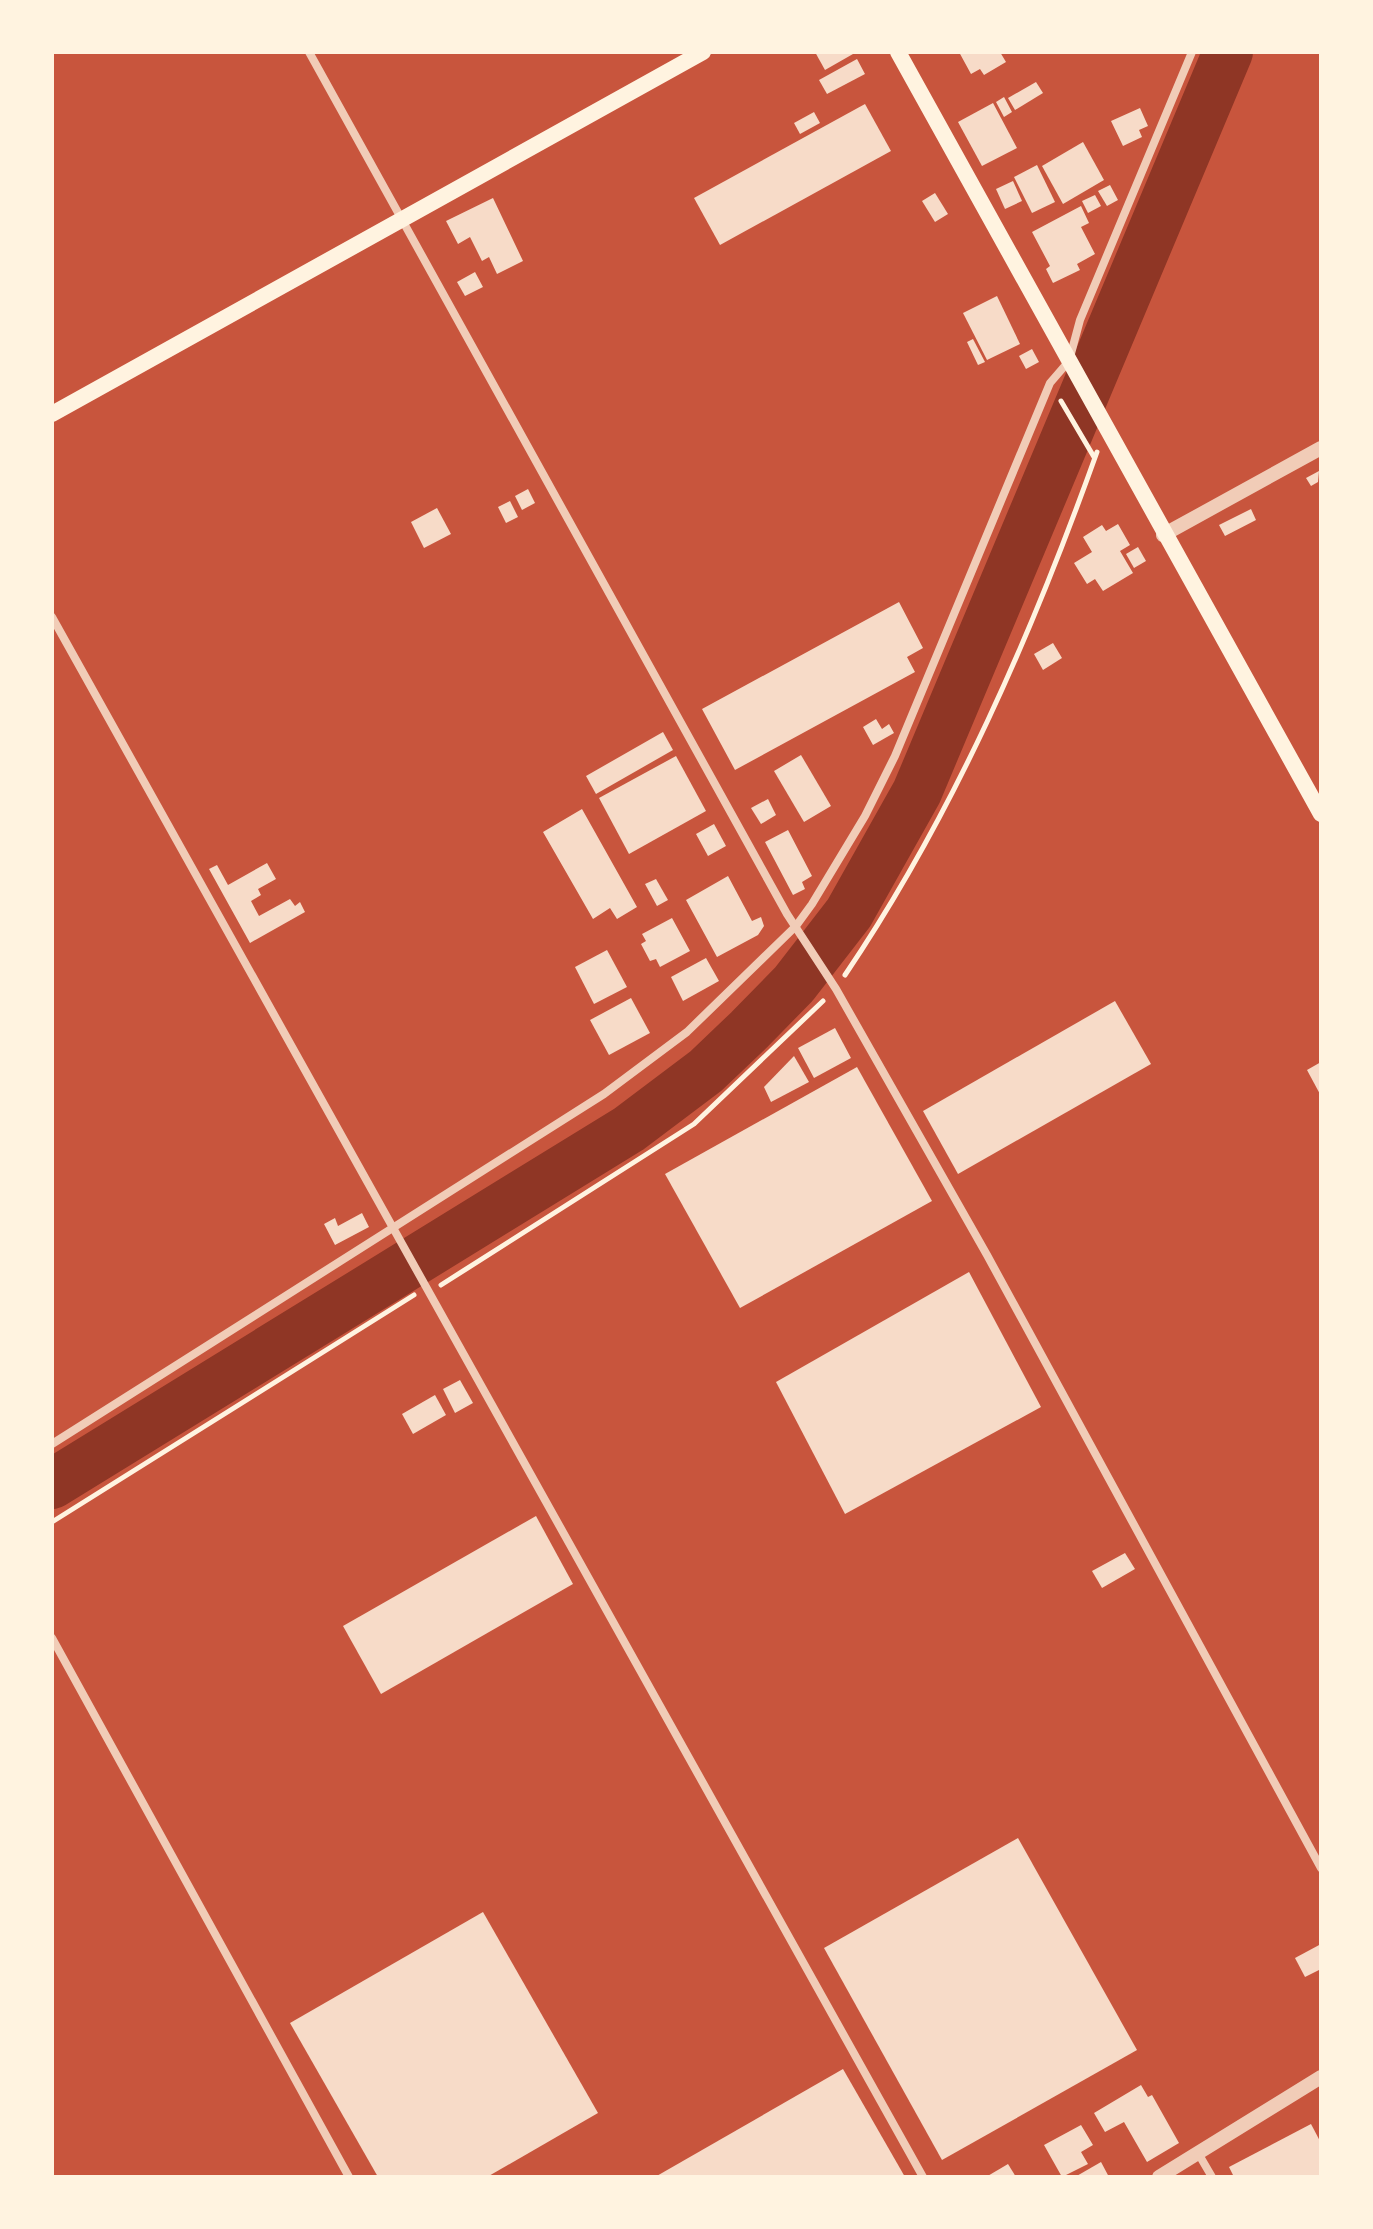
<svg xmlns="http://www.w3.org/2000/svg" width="1373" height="2229" font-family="'Alegreya Sans',sans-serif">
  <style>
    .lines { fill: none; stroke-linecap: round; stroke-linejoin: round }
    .river { stroke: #8f3625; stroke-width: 50 }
    .building { fill: #f7dbc8 }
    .path { stroke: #fff3e0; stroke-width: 5 }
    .minor { stroke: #f1ccb7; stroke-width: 8 }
    .tertiary { stroke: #f1ccb7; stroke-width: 14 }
    .secondary { stroke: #fff3e0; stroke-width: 16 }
  </style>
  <rect width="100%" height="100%" fill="#c8553d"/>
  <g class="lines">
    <polyline class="river" points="52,1484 629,1129 706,1071 749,1030 794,984 849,913 917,792 1228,52"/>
  </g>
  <g class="building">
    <polygon points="815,52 852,52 853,54 825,70"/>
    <polygon points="959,52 1000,52 1006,62 984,75 980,69 971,74"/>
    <polygon points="857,59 865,74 827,94 819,80"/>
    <polygon points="1036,82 1043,93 1015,110 1008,98"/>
    <polygon points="1004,97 1012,112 1004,117 996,102"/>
    <polygon points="993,103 1017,148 982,166 958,122"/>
    <polygon points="865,104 891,151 720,245 694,198"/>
    <polygon points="1140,108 1148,126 1139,130 1142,137 1123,146 1111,121"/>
    <polygon points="814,112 820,123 800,134 794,123"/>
    <polygon points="1083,142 1104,180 1063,204 1042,166"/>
    <polygon points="1037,165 1055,202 1032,213 1014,177"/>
    <polygon points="1013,181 1022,201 1005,209 996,189"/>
    <polygon points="1110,185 1118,200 1107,206 1098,191"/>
    <polygon points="935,193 948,214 935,222 922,201"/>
    <polygon points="1095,195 1101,206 1088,213 1082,201"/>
    <polygon points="493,198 523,261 497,274 489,257 482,261 470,237 458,244 446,221"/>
    <polygon points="1081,206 1089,223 1081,227 1095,254 1077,264 1080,270 1053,283 1046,269 1050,266 1032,232"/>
    <polygon points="475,272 483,287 465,296 457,282"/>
    <polygon points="997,296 1020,344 987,360 963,313"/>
    <polygon points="973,339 985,362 978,365 967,342"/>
    <polygon points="1032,349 1039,362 1026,369 1019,356"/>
    <polygon points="1319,471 1318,482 1311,486 1306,478"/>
    <polygon points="528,489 535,503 522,510 515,496"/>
    <polygon points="510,501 518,517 506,523 498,507"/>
    <polygon points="437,508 451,534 424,548 411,522"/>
    <polygon points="1251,509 1256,520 1225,536 1219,525"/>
    <polygon points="1118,524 1130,545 1120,551 1133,573 1103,591 1095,579 1087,584 1074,563 1092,552 1083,537 1102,525 1106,531"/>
    <polygon points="1138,547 1146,561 1134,568 1126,554"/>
    <polygon points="899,602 923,648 907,657 915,672 735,770 702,709"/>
    <polygon points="1053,643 1062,658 1043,670 1034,654"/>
    <polygon points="876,719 882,729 889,724 894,733 873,745 863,727"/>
    <polygon points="663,732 673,750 596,794 586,776"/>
    <polygon points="801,755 831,806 804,822 774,771"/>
    <polygon points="676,756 706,811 629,854 599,798"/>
    <polygon points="768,799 776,815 761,824 751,808"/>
    <polygon points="582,809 637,907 617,919 610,908 593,919 543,832"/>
    <polygon points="714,824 726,846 708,856 696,834"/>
    <polygon points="788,830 812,876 802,882 805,889 793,895 765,842"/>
    <polygon points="267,863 276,879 258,889 261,895 251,901 259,916 290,899 295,906 300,902 305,912 250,943 209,869 217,865 228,885"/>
    <polygon points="728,876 752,921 761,917 764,926 758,935 717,957 686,900"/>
    <polygon points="656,879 668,900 657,906 645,884"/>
    <polygon points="672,918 690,951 660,967 656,959 650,961 641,944 646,941 642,934"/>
    <polygon points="607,950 627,987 594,1004 575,967"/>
    <polygon points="706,958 719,981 683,1001 671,977"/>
    <polygon points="631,998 650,1033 609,1055 590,1020"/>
    <polygon points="1115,1001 1151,1064 958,1174 923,1111"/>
    <polygon points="835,1028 851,1058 814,1078 798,1048"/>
    <polygon points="794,1056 809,1082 771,1102 764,1087"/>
    <polygon points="1321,1062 1321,1096 1307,1070"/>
    <polygon points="857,1067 932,1201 740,1308 665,1174"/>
    <polygon points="362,1213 369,1227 335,1245 324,1224 335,1218 338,1226"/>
    <polygon points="969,1272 1041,1407 845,1514 776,1382"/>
    <polygon points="460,1380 473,1403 455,1413 443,1389"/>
    <polygon points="435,1395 446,1415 413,1434 402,1414"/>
    <polygon points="536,1516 573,1584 381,1694 343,1626"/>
    <polygon points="1125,1553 1135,1569 1102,1588 1092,1571"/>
    <polygon points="1018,1838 1137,2050 942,2160 824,1948"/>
    <polygon points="483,1912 598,2113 487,2177 378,2177 290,2023"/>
    <polygon points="1321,1944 1321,1969 1305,1977 1295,1958"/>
    <polygon points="843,2069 905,2177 655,2177"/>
    <polygon points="1141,2085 1148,2097 1152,2095 1179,2143 1147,2162 1124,2122 1105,2132 1094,2113"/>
    <polygon points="1311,2124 1321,2143 1321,2177 1234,2177 1229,2167"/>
    <polygon points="1081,2125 1093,2145 1081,2152 1088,2164 1062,2177 1044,2145"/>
    <polygon points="1101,2162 1109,2177 1075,2177"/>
    <polygon points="1008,2164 1016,2177 986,2177"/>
  </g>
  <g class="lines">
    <g class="path">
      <polyline points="1061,401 1094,457"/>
      <path d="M845,975c108,-160 187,-341 252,-523"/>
      <polyline points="441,1285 694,1124 823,1001"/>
      <polyline points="52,1522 414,1295"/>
    </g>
    <g class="minor">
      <polyline points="309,52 787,914 836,989 987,1255 1321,1868"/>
      <polyline points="52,617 923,2177"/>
      <polyline points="52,1444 604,1094 687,1032 796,926 812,904 865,816 895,756 1050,383 1069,361 1080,320 1192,52"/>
      <polyline points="52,1638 349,2177"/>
      <polyline points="1198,2153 1212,2177"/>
    </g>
    <g class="tertiary">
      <polyline points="1163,535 1321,448"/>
      <polyline points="1159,2177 1321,2077"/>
    </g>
    <g class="secondary">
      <polyline points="898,52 1321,814"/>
      <polyline points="52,414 703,52"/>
    </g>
  </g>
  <rect width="1373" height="2229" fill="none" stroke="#fff3e0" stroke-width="108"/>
</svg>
